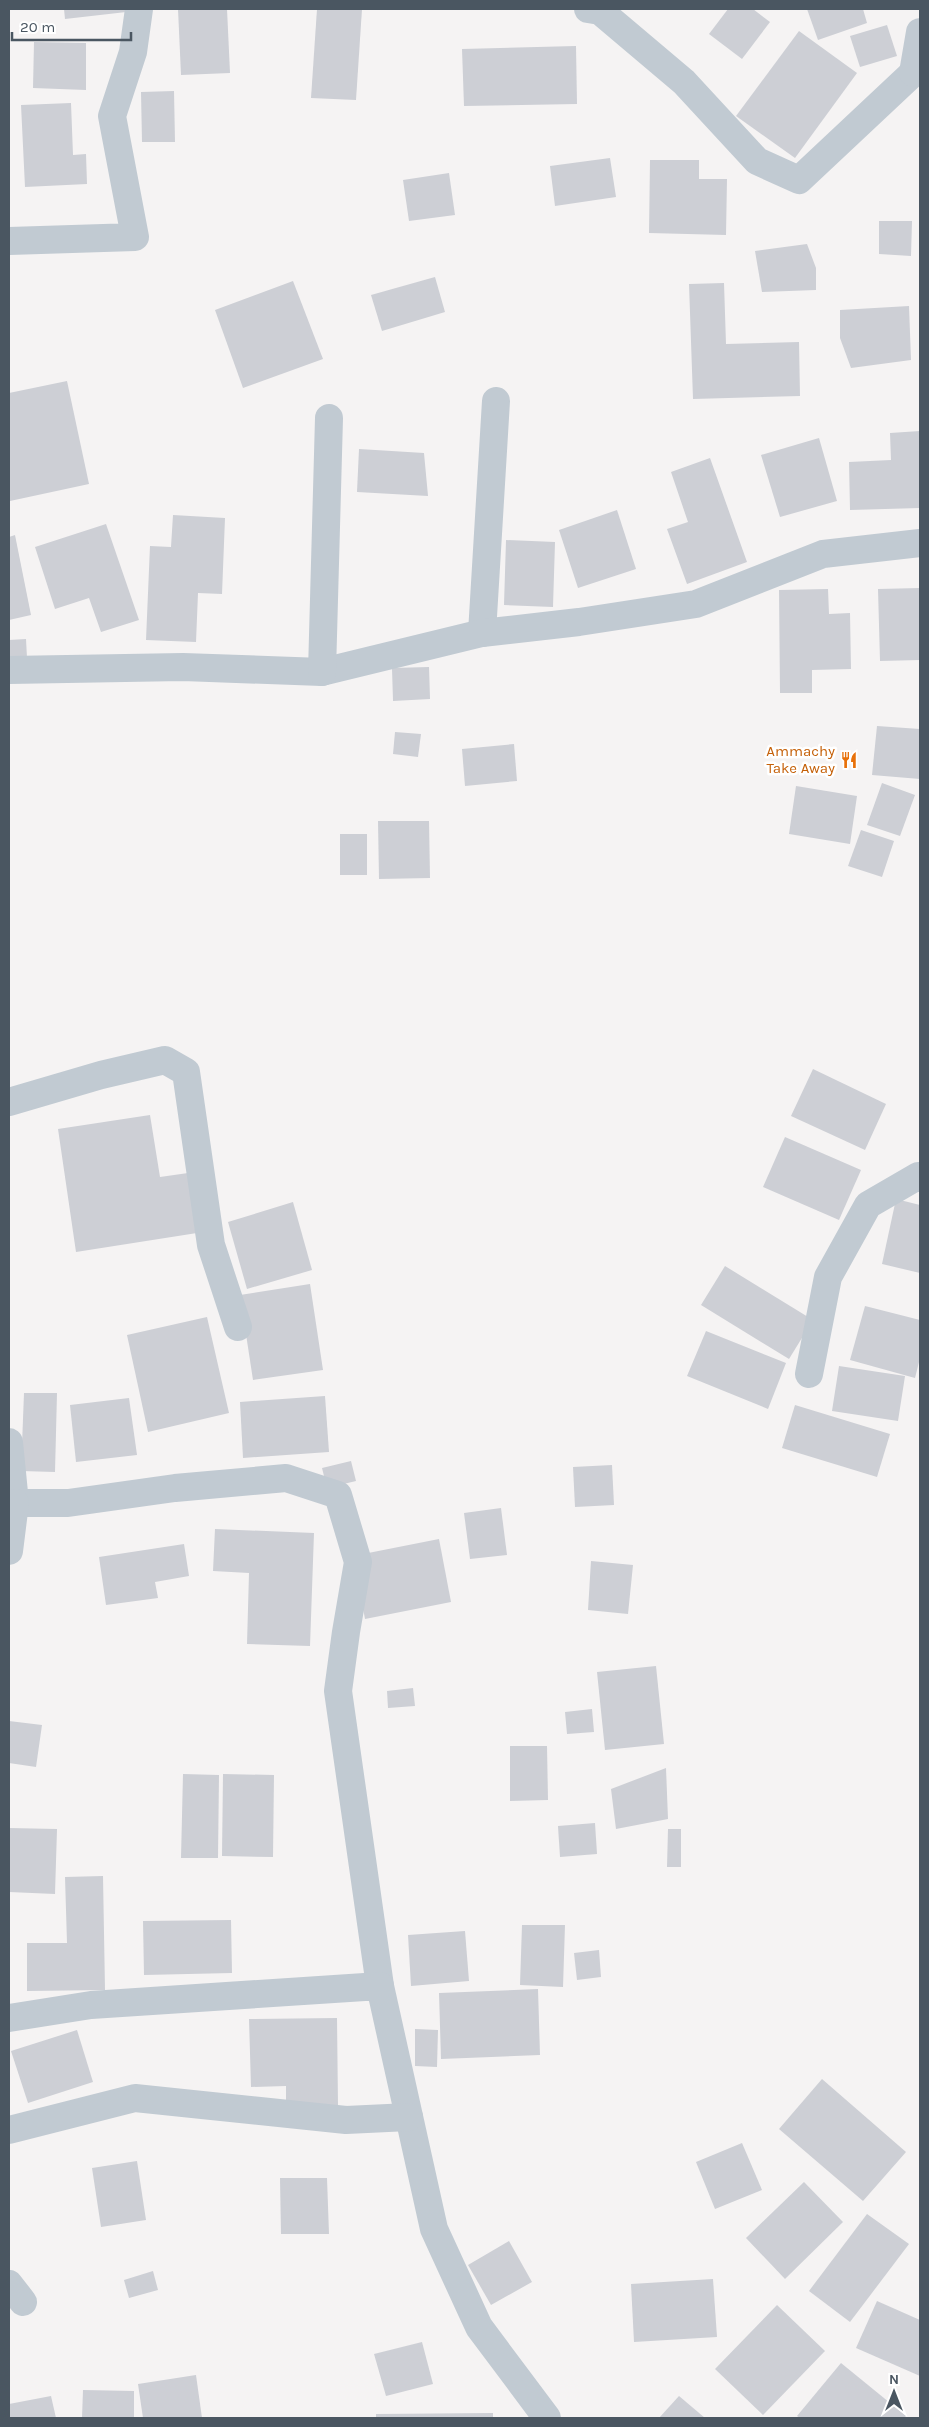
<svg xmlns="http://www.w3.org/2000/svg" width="929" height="2427" font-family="Karla,sans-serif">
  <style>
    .building { fill: #cdcfd5 }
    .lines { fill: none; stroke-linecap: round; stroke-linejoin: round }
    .minor { stroke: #c1cad2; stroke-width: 28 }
    .labels { text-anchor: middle; stroke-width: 5; stroke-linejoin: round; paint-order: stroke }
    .food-label { font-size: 15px; fill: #c56008; stroke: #fff; text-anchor: end }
  </style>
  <rect width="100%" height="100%" fill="#f5f3f3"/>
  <g class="building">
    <polygon points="64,9 134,9 135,11 65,19"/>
    <polygon points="178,9 227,9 230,73 181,75"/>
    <polygon points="317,9 362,9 356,100 311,98"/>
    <polygon points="728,9 753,9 770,22 742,59 709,34"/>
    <polygon points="807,9 863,9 867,23 818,40"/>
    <polygon points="887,25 897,56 860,67 850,36"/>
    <polygon points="799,31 857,73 795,158 736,116"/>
    <polygon points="34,42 86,43 86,90 33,88"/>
    <polygon points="576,46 577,104 464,106 462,49"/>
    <polygon points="174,91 175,142 142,142 141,92"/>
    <polygon points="71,103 73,155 86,154 87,184 25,187 21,105"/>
    <polygon points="610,158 616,197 555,206 550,166"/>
    <polygon points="650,160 699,160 699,179 727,179 726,235 649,233"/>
    <polygon points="449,173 455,215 409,221 403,180"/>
    <polygon points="879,221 912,221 911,256 879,254"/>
    <polygon points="807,244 816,268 816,290 762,292 755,251"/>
    <polygon points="435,277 445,312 382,331 371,295"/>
    <polygon points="293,281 323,359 243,388 215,310"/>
    <polygon points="724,283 726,344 799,342 800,396 693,399 689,284"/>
    <polygon points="909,306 911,360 851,368 840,338 840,310"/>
    <polygon points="67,381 89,484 10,501 9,393"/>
    <polygon points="920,431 920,508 850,510 849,462 891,460 890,433"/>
    <polygon points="819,438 837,501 780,517 761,455"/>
    <polygon points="359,449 424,453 428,496 357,492"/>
    <polygon points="710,458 747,562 687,584 667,529 688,522 671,472"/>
    <polygon points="617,510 636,569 578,588 559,530"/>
    <polygon points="173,515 225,518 222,594 198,593 196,642 146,640 150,546 171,547"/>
    <polygon points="106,524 139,620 101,632 89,598 55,609 35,547"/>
    <polygon points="15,535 31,615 9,620 9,537"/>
    <polygon points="506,540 555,542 553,607 504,605"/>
    <polygon points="920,588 920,660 880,661 878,589"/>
    <polygon points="828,589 829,614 850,613 851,669 812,670 812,693 780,693 779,590"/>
    <polygon points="26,639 27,658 9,659 9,640"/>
    <polygon points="429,667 430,699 393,701 392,668"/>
    <polygon points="877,726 920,729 920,779 872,775"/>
    <polygon points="395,732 421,734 418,757 393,754"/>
    <polygon points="514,744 517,781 465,786 462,749"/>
    <polygon points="882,783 915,795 900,836 867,825"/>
    <polygon points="796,786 857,796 850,844 789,834"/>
    <polygon points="378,821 429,821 430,878 379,879"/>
    <polygon points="861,830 894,841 882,877 848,866"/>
    <rect x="340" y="834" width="27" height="41"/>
    <polygon points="813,1069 886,1104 865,1150 791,1116"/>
    <polygon points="150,1115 160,1177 188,1173 197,1233 76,1252 58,1129"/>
    <polygon points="785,1137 861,1170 839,1220 763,1187"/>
    <polygon points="896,1199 920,1205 920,1273 882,1264"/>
    <polygon points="293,1202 312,1270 247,1289 228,1222"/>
    <polygon points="725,1266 813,1320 789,1359 701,1305"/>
    <polygon points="310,1284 323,1370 253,1380 240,1295"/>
    <polygon points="865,1306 920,1320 920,1358 915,1378 850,1360"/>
    <polygon points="207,1317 229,1413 148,1432 127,1335"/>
    <polygon points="706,1331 786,1363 768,1409 687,1376"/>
    <polygon points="839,1366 905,1376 898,1421 832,1411"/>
    <polygon points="24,1393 57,1393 55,1472 21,1471"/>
    <polygon points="325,1396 329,1452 243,1458 240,1402"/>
    <polygon points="129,1398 137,1455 76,1462 70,1405"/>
    <polygon points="795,1405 890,1434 877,1477 782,1448"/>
    <polygon points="351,1461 356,1481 327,1488 322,1468"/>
    <polygon points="612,1465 614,1505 575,1507 573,1467"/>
    <polygon points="501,1508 507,1555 470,1559 464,1513"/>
    <polygon points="215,1529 314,1533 310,1646 247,1644 249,1573 213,1571"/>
    <polygon points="439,1539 451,1602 365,1619 353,1556"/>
    <polygon points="184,1544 189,1576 155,1582 158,1598 106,1605 99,1557"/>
    <polygon points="591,1561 633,1565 628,1614 588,1610"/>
    <polygon points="656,1666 664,1744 605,1750 597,1672"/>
    <polygon points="413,1688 415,1706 388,1708 387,1691"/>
    <polygon points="592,1709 594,1732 567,1734 565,1712"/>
    <polygon points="9,1721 42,1725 36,1767 9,1763"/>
    <polygon points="510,1746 547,1746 548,1800 510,1801"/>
    <polygon points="666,1768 668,1819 616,1829 611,1789"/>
    <polygon points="183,1774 219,1775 218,1858 181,1858"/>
    <polygon points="223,1774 274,1775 273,1857 222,1856"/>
    <polygon points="595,1823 597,1854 560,1857 558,1826"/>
    <polygon points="9,1828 57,1829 55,1894 9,1892"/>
    <polygon points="668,1829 681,1829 681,1867 667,1867"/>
    <polygon points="103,1876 105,1990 27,1991 27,1943 67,1943 65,1877"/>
    <polygon points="231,1920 232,1973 144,1975 143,1921"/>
    <polygon points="522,1925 565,1925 563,1987 520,1985"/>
    <polygon points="465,1931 469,1981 411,1986 408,1935"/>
    <polygon points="599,1950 601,1977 577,1980 574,1953"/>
    <polygon points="538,1989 540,2055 441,2059 439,1993"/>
    <polygon points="337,2018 338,2106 286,2106 286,2086 251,2087 249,2019"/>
    <polygon points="415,2029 438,2030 437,2067 415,2066"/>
    <polygon points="77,2030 93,2082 28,2103 11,2051"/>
    <polygon points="822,2079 906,2152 863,2201 779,2129"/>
    <polygon points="742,2143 762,2190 715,2209 696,2162"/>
    <polygon points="137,2161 146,2220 101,2227 92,2168"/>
    <polygon points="280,2178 327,2178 329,2234 281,2234"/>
    <polygon points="804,2182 843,2222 785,2279 746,2238"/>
    <polygon points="867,2214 909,2244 850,2322 809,2291"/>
    <polygon points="509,2241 532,2282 491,2305 468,2265"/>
    <polygon points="153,2271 158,2290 129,2298 124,2280"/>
    <polygon points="713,2279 717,2337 634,2342 631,2284"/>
    <polygon points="877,2301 920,2320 920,2376 856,2348"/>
    <polygon points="777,2305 825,2351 763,2415 715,2369"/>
    <polygon points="422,2342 433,2384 386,2396 374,2354"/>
    <polygon points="841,2363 906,2416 904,2418 800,2418 797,2416"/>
    <polygon points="196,2375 202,2418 143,2418 138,2384"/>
    <polygon points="83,2390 134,2391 134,2418 82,2418"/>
    <polygon points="51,2396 56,2418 9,2418 9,2404"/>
    <polygon points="679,2396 705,2418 659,2418"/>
    <polygon points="493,2413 493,2418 376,2418 376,2414"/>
  </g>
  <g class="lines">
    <g class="minor">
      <polyline points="588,9 600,11 684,82 757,161 799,180 913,73 920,71"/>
      <polyline points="913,73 920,32"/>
      <polyline points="9,241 135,237 112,116 133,52 139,9"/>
      <polyline points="482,633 496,401"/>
      <polyline points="9,670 183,667 322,672 482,633 579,622 696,604 823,554 920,543"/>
      <polyline points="322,672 329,418"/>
      <polyline points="9,1102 101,1075 165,1060 186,1072 211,1245 238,1327"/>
      <polyline points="809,1374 828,1277 868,1205 918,1176 920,1178"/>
      <polyline points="9,1442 15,1503 68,1503 175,1488 286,1478 338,1495 358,1562 346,1632 338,1691 380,1986"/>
      <polyline points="9,1551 15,1503"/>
      <polyline points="9,2018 91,2005 380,1986 434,2229 479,2327 547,2418"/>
      <polyline points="9,2130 135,2098 346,2120 409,2117"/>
      <polyline points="9,2284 23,2302"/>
    </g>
  </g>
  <defs>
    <g id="restaurant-bare" transform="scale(1.35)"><path d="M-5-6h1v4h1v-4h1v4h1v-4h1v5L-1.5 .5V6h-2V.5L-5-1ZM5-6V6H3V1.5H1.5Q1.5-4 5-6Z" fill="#e8710a" stroke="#fff" stroke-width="2.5" paint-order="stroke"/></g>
  </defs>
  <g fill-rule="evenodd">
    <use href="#restaurant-bare" x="849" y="760"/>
  </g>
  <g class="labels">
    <g class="food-label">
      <text x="835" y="756">Ammachy<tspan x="835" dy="17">Take Away</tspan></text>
    </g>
  </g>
  <rect width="929" height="2427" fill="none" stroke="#4a5661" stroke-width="20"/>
  <g transform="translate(894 2392)" stroke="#ffffff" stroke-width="4" paint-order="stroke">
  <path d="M0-4L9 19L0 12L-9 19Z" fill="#4a5661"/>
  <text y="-8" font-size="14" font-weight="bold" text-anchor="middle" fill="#4a5661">N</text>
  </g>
  <path d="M12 32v8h119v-8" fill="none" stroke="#4a5661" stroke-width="2.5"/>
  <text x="20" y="32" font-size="15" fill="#4a5661" stroke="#ffffff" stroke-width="4" paint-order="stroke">20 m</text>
</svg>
